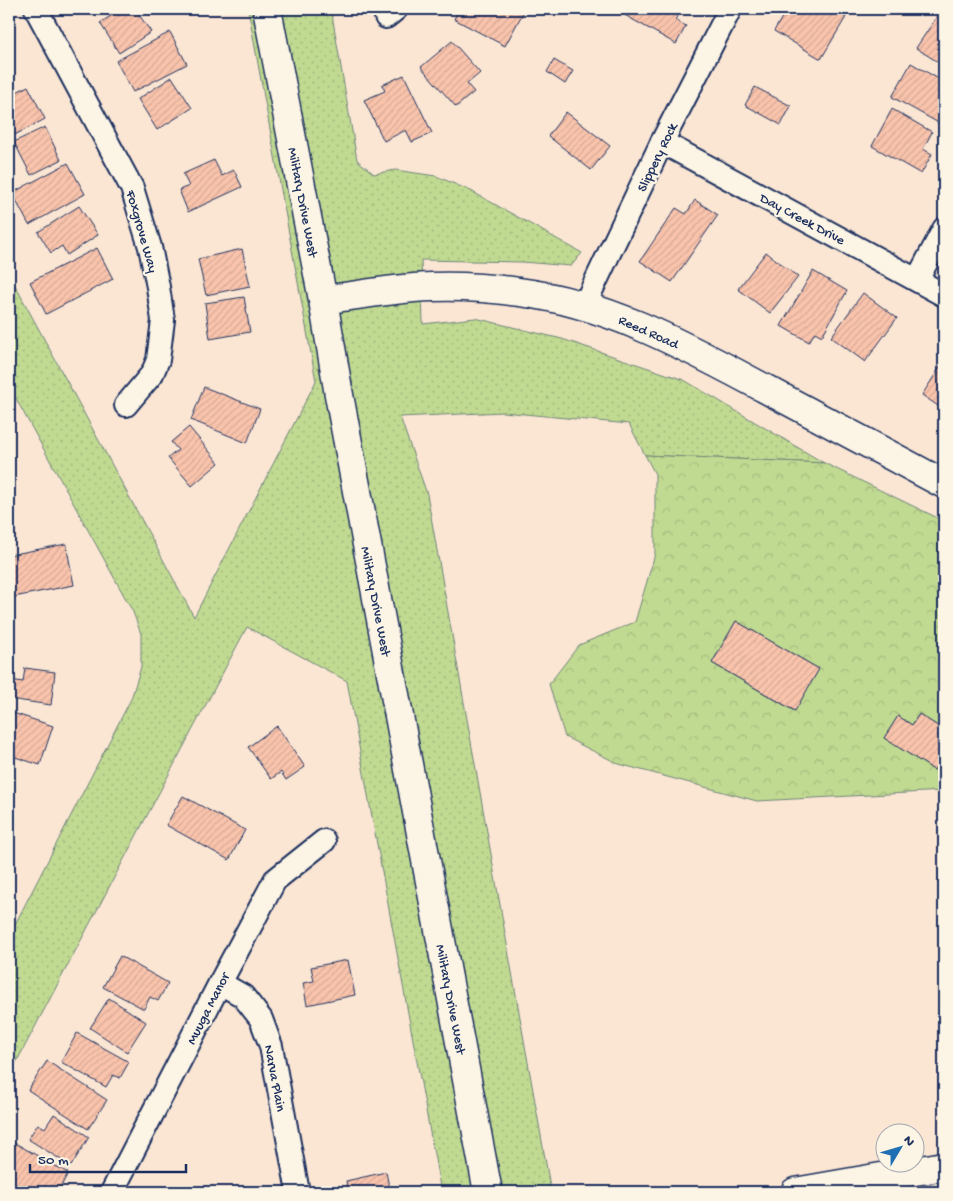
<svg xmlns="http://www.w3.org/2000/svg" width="953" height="1201" font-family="'Gochi Hand',sans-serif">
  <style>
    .grass { fill: url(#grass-dots); stroke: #6e8478 }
    .forest { fill: url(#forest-crowns); stroke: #6e8478; fill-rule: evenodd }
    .building { fill: url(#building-hatch); stroke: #1b2f5e }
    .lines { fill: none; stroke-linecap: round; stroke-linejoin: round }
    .street-casing { stroke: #1b2f5e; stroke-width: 26 }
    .secondary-casing { stroke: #1b2f5e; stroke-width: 31 }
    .street { stroke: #fcf5e5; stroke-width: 22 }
    .secondary { stroke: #fcf5e5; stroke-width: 28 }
    .labels { text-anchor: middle; stroke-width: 4.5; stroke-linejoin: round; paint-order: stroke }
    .street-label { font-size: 14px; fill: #1b2f5e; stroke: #fcf5e5 }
  </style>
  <defs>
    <pattern id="grass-dots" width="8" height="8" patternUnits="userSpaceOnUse" patternTransform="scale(1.25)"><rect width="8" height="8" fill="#c1da91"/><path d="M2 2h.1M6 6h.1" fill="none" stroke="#a5bb7f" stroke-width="1.8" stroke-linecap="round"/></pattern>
    <pattern id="forest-crowns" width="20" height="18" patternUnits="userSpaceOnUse" patternTransform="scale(1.25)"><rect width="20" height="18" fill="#c1da91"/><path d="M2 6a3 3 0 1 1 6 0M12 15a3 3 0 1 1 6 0" fill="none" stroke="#a5bb7f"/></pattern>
    <pattern id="building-hatch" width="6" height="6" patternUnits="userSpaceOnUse" patternTransform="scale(1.25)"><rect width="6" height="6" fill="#fac4ac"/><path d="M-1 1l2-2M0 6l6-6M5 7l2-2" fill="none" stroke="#d6a996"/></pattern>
  </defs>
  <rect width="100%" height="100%" fill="#fbe6d4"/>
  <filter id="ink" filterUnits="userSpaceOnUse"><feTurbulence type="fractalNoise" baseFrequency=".02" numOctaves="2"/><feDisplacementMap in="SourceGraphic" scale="10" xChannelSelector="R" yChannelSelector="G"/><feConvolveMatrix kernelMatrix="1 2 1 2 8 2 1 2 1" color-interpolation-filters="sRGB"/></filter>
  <g filter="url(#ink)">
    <polygon class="grass" points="248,9 331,9 357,160 374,174 395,170 436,176 471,191 582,253 571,266 522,262 421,260 423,324 475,318 562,339 684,380 824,463 645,455 629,424 503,412 400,417 427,494 551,1192 441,1192 347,681 247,627 9,1076 9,936 131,699 141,667 141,634 133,612 9,386 9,274 194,617 316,381"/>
    <path class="forest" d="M645,455l179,8 120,58v209l-25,-16 -7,11 -14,-9 -14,22 50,32 10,-15v36l-187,10 -138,-37 -54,-27 -16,-53 30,-39 56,-23 20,-68v-80zM736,621l83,48 -25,42 -82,-48z"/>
    <g class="building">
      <polygon points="121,9 135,9 151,32 119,53 100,23"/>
      <polygon points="459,9 525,9 505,46 454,19"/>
      <polygon points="614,9 682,9 675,20 686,26 676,44"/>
      <polygon points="787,9 831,9 846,17 821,59 774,31"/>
      <polygon points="938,15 944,19 944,66 916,48"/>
      <polygon points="170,32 187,64 133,92 116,61"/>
      <polygon points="452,41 480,73 467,84 474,92 456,107 421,67"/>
      <polygon points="554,60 573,71 565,84 547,72"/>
      <polygon points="911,63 944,82 944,126 892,97"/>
      <polygon points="404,75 432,133 412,142 406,130 384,141 364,100 385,91 382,85"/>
      <polygon points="172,77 192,108 157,130 138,99"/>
      <polygon points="28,86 45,119 9,138 9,96"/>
      <polygon points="755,87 791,106 781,125 745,105"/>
      <polygon points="892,109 932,132 923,149 932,154 921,174 872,146"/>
      <polygon points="566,112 610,146 591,170 548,136"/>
      <polygon points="45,127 61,160 31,175 14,142"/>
      <polygon points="214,160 222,176 234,170 242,187 188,212 179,190 189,186 183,174"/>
      <polygon points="68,163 85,194 29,225 12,193"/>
      <polygon points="695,200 718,215 672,282 640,261 676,208 686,214"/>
      <polygon points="79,206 98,235 67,255 62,246 51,253 38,232"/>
      <polygon points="97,248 113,279 46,314 30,282"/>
      <polygon points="242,249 250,286 206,295 198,259"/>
      <polygon points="766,252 798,277 770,313 738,289"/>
      <polygon points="813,271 847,291 822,336 815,332 809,342 781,326"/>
      <polygon points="863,293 897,318 865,362 831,337"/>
      <polygon points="244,297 250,332 210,339 205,303"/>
      <polygon points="944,361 944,410 922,395"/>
      <polygon points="204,387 260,409 247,443 191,420"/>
      <polygon points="189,427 219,463 192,486 168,458 178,450 171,442"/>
      <polygon points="66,544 74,585 9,598 9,555"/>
      <polygon points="736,621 819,669 795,711 712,663"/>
      <polygon points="25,668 55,672 51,705 9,699 11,680 23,682"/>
      <polygon points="10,712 53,726 40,765 9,755 9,715"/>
      <polygon points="919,714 944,730 944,755 934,770 884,738 898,716 912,725"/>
      <polygon points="277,726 305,767 286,780 281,772 271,779 248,747"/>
      <polygon points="183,796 245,830 229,860 166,825"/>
      <polygon points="120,956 168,983 158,1001 150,997 144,1009 103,987"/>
      <polygon points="348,960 355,995 307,1005 303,983 314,981 311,967"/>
      <polygon points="109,998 146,1022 127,1052 90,1028"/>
      <polygon points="77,1033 129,1062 120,1078 113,1075 106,1087 61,1062"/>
      <polygon points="47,1061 107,1100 88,1129 28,1090"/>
      <polygon points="54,1114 89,1137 71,1166 28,1139 38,1124 45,1128"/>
      <polygon points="13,1142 68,1173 58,1192 30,1192 9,1181 9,1149"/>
      <polygon points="386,1172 390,1192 348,1192 346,1181"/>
    </g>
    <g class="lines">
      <g class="street-casing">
        <g id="street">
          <polyline points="36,9 132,188 150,247 158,287 163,320 158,360 152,374 126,405"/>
          <polyline points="386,17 396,9"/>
          <polyline points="662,142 944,295"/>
          <polyline points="917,280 944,229"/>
          <polyline points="584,306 662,142 730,9"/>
          <polyline points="220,983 243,996 261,1019 271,1046 298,1192"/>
          <polyline points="112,1192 220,983 275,880 324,841"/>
        </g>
      </g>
      <g class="secondary-casing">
        <g id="secondary">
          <polyline points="267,9 323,300 339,395 488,1192"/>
          <path d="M323,300c37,-5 73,-12 109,-13 29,-1 59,1 87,5 89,11 168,55 245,96 60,32 120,64 180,96"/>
          <polyline points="795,1192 944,1166"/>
        </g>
      </g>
      <use href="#street" class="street"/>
      <use href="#secondary" class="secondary"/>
    </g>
  </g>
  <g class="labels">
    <g class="street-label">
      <text transform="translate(656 157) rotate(-64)" y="5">Slippery Rock</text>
      <text transform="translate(304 202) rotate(79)" y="5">Military Drive West</text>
      <text transform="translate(803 218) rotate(28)" y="5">Day Creek Drive</text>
      <text transform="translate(143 231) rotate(74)" y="5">Foxgrove Way</text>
      <text transform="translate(649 331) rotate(24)" y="5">Reed Road</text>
      <text transform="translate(377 601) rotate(79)" y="5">Military Drive West</text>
      <text transform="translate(452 999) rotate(79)" y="5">Military Drive West</text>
      <text transform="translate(207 1008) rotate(-63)" y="5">Muuga Manor</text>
      <text transform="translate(276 1078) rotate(79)" y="5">Narva Plain</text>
    </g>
  </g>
  <rect width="953" height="1201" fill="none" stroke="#fcf5e5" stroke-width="30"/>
  <rect x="15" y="15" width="923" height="1171" fill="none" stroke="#1b2f5e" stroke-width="2" filter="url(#ink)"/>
  <g transform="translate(900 1148) rotate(52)"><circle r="24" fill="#fcf5e5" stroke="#a2a6af"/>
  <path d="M0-4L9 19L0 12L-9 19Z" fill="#1f6fb2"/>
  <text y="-8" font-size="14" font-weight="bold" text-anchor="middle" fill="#1b2f5e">N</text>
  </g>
  <path d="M30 1164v8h156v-8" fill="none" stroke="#1b2f5e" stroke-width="2.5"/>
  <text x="38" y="1164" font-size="15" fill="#1b2f5e" stroke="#fcf5e5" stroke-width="4" paint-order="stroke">50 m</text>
</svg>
